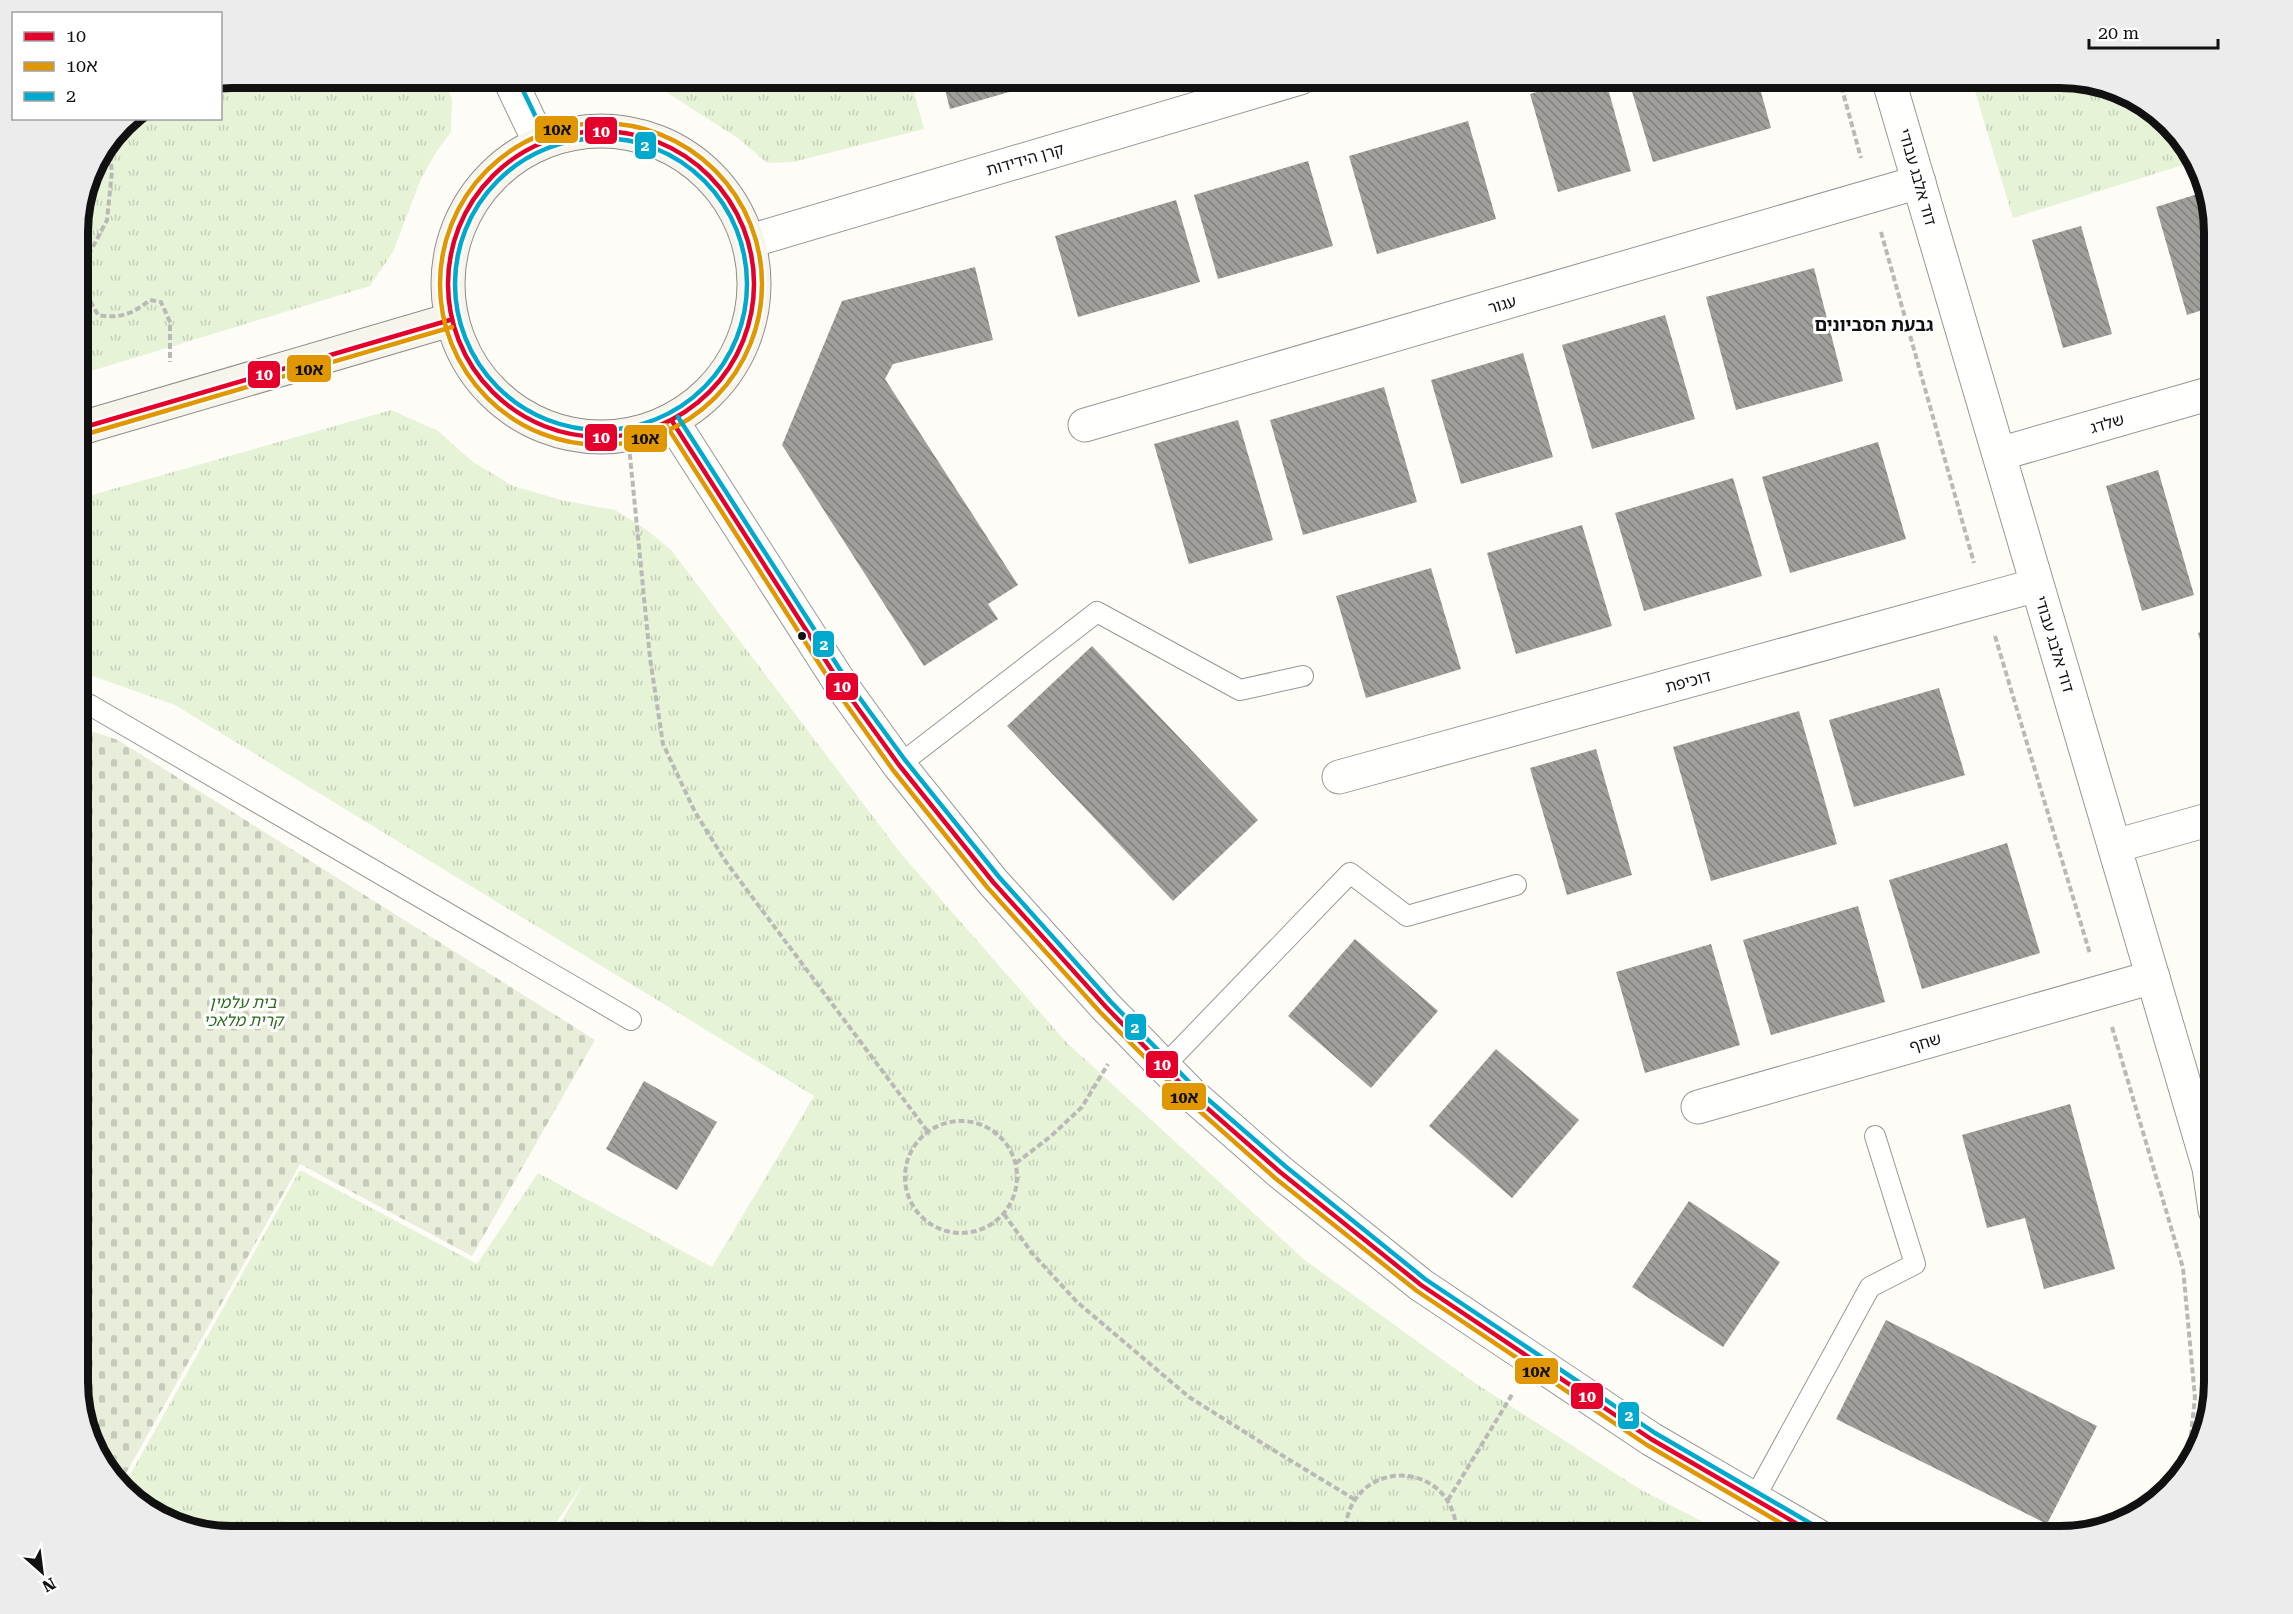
<svg xmlns="http://www.w3.org/2000/svg" width="2293" height="1614" font-family="'Roboto Serif','Noto Sans Hebrew',serif">
  <style>
    .grass { fill: url(#grass-tufts) }
    .cemetery { fill: url(#cemetery-stones) }
    .building { fill: url(#building-back-hatch) }
    .lines { fill: none; stroke-linecap: round; stroke-linejoin: round }
    .lane-casing { stroke: #979795; stroke-width: 22 }
    .street-casing { stroke: #979795; stroke-width: 35 }
    .secondary-casing { stroke: #8e8d8b; stroke-width: 35 }
    .path { stroke: #b9b9b8; stroke-width: 4; stroke-dasharray: 6 3; stroke-linecap: butt }
    .lane { stroke: #fffffe; stroke-width: 20 }
    .street { stroke: #fffffe; stroke-width: 33 }
    .secondary { stroke: #f6f4eb; stroke-width: 33 }
    .bus-1-casing { stroke: #fff; stroke-width: 9 }
    .bus-2-casing { stroke: #fff; stroke-width: 9 }
    .bus-3-casing { stroke: #fff; stroke-width: 9 }
    .bus-1 { stroke: #e4002b; stroke-width: 4.5 }
    .bus-2 { stroke: #e09702; stroke-width: 4.5 }
    .bus-3 { stroke: #00a9ce; stroke-width: 4.5 }
    .bus-dot { fill: #111; stroke: #fff; stroke-width: 2 }
    .labels { text-anchor: middle; stroke-width: 6; stroke-linejoin: round; paint-order: stroke }
    .street-label { font-size: 16px; fill: #111; stroke: #fff }
    .park-label { font-size: 16px; font-style: italic; fill: #2f6b1f; stroke: #fff }
    .neighbourhood-label { font-size: 18px; font-weight: bold; fill: #111; stroke: #fff }
    .rim { fill: none; stroke: #111; stroke-width: 8 }
    .line-badge { stroke: #fff; stroke-width: 2 }
    .badge-label { font-size: 16px; text-anchor: middle; font-weight: bold; fill: #fff }
    .pale-badge-label { font-size: 16px; text-anchor: middle; font-weight: bold; fill: #111 }
  </style>
  <defs>
    <pattern id="grass-tufts" width="24" height="20" patternUnits="userSpaceOnUse" patternTransform="scale(1.5)"><rect width="24" height="20" fill="#e7f3d7"/><path d="M3 7l-1-3M5 7V3M7 7l1-3M15 17l-1-3M17 17v-4M19 17l1-3" fill="none" stroke="#c5cfb8"/></pattern>
    <pattern id="cemetery-stones" width="16" height="16" patternUnits="userSpaceOnUse" patternTransform="scale(1.5)"><rect width="16" height="16" fill="#e9eedb"/><path d="M2 7V4a2 2 0 0 1 4 0v3zM10 15v-3a2 2 0 0 1 4 0v3z" fill="#c7cbbb"/></pattern>
    <pattern id="building-back-hatch" width="6" height="6" patternUnits="userSpaceOnUse" patternTransform="scale(1.5)"><rect width="6" height="6" fill="#a19f9c"/><path d="M-1 5l2 2M0 0l6 6M5-1l2 2" fill="none" stroke="#82807e"/></pattern>
  </defs>
  <rect width="100%" height="100%" fill="#fdfcf7"/>
  <g class="grass">
    <polygon points="232,78 443,78 452,99 451,132 436,152 421,179 393,252 370,286 78,375 78,222 90,173 123,123 130,119 220,118 221,80"/>
    <polygon points="615,78 910,78 924,129 793,162 767,163 739,139 657,86"/>
    <polygon points="1971,78 2061,78 2147,104 2195,155 2196,161 2013,218"/>
    <polygon points="391,410 438,431 473,462 513,486 565,501 615,510 647,530 671,550 902,855 1067,1043 1306,1261 1475,1383 1638,1488 1730,1536 553,1536 584,1482 547,1536 232,1536 146,1510 124,1486 300,1170 477,1264 538,1173 712,1267 814,1096 175,705 78,671 78,499"/>
  </g>
  <polygon class="cemetery" points="78,727 118,740 595,1040 472,1256 300,1164 121,1482 98,1459 78,1392"/>
  <g class="building">
    <polygon points="942,78 1054,78 1054,79 950,109"/>
    <polygon points="1584,78 1605,78 1631,171 1558,192 1530,94"/>
    <polygon points="1628,78 1757,78 1771,128 1653,162"/>
    <polygon points="1468,121 1496,219 1377,254 1349,156"/>
    <polygon points="1308,161 1333,246 1218,279 1194,195"/>
    <polygon points="2204,192 2215,232 2215,306 2187,315 2156,207"/>
    <polygon points="1176,200 1200,282 1078,317 1055,236"/>
    <polygon points="2081,226 2112,334 2063,348 2032,240"/>
    <polygon points="975,267 993,340 893,364 885,379 1018,585 988,604 998,619 924,666 782,445 842,301"/>
    <polygon points="1814,268 1843,381 1736,410 1706,297"/>
    <polygon points="1665,315 1695,419 1592,449 1562,345"/>
    <polygon points="1523,353 1553,457 1461,484 1431,380"/>
    <polygon points="1384,387 1417,502 1303,535 1270,420"/>
    <polygon points="1238,420 1273,540 1189,564 1154,444"/>
    <polygon points="1878,442 1906,539 1790,573 1762,477"/>
    <polygon points="2158,470 2194,595 2142,611 2106,486"/>
    <polygon points="1733,478 1762,576 1644,611 1615,513"/>
    <polygon points="1582,525 1612,626 1516,654 1487,553"/>
    <polygon points="1431,568 1461,669 1366,698 1336,596"/>
    <polygon points="2215,628 2215,689 2214,689 2198,633"/>
    <polygon points="1092,646 1258,820 1173,901 1007,726"/>
    <polygon points="1939,688 1965,775 1854,807 1829,720"/>
    <polygon points="1799,711 1837,844 1711,881 1673,747"/>
    <polygon points="1596,749 1632,875 1567,895 1530,768"/>
    <polygon points="2007,843 2040,953 1922,989 1889,880"/>
    <polygon points="1858,906 1885,1002 1771,1035 1743,940"/>
    <polygon points="1355,939 1438,1011 1371,1088 1288,1016"/>
    <polygon points="1711,944 1740,1045 1645,1073 1616,972"/>
    <polygon points="1496,1049 1579,1120 1512,1198 1429,1126"/>
    <polygon points="644,1081 717,1122 677,1190 606,1149"/>
    <polygon points="2070,1104 2115,1269 2044,1289 2025,1218 1987,1228 1962,1135"/>
    <polygon points="1689,1201 1780,1262 1723,1347 1632,1287"/>
    <polygon points="1886,1320 2097,1426 2047,1524 1836,1419"/>
  </g>
  <g class="lines">
    <g class="lane-casing">
      <g id="lane">
        <polyline points="78,702 90,705 631,1020"/>
        <polyline points="899,765 1097,612 1240,690 1303,676"/>
        <polyline points="1164,1066 1350,873 1407,916 1516,885"/>
        <polyline points="1754,1499 1870,1287 1915,1264 1875,1136"/>
      </g>
    </g>
    <g class="street-casing">
      <g id="street">
        <polyline points="509,78 540,143"/>
        <polyline points="1888,78 2209,1168 2215,1210"/>
        <polyline points="750,241 1300,78"/>
        <polyline points="672,421 842,686 899,765 993,882 1106,1007 1191,1094 1280,1172 1421,1285 1651,1439 1818,1536"/>
        <polyline points="1085,425 1919,182"/>
        <polyline points="1999,454 2215,392"/>
        <polyline points="1339,777 2037,585"/>
        <polyline points="2115,846 2215,818"/>
        <polyline points="1698,1107 2153,977"/>
      </g>
    </g>
    <g class="secondary-casing">
      <g id="secondary">
        <circle cx="601" cy="284" r="153"/>
        <polyline points="78,429 450,320"/>
      </g>
    </g>
    <g class="path">
      <polyline points="1839,78 1861,158"/>
      <path d="M108,146l4,25 -5,49 -21,40 1,35 11,20c22,4 34,-1 52,-15l11,2 9,20v40"/>
      <polyline points="1881,232 1974,563"/>
      <polyline points="628,436 650,658 663,744 695,812 726,862 928,1132"/>
      <polyline points="1995,636 2090,954"/>
      <polyline points="2112,1027 2183,1268 2195,1398 2187,1469"/>
      <circle cx="961" cy="1177" r="56"/>
      <polyline points="1016,1163 1050,1137 1082,1107 1108,1064"/>
      <polyline points="1004,1214 1032,1253 1077,1302 1189,1397 1270,1448 1354,1499"/>
      <polyline points="1448,1500 1513,1393"/>
      <path d="M1345,1536c0,-80 111,-81 112,0"/>
    </g>
    <use href="#lane" class="lane"/>
    <use href="#street" class="street"/>
    <use href="#secondary" class="secondary"/>
    <g class="bus-1-casing">
      <g id="bus-1">
        <circle cx="601" cy="284" r="153"/>
        <polyline points="672,421 842,686 899,765 993,882 1106,1007 1191,1094 1280,1172 1421,1285 1651,1439 1818,1536"/>
        <polyline points="78,429 450,320"/>
      </g>
    </g>
    <g class="bus-2-casing">
      <g id="bus-2">
        <circle cx="601" cy="284" r="161"/>
        <polyline points="666,425 836,690 893,770 987,887 1100,1012 1186,1099 1275,1178 1417,1291 1647,1445 1803,1536"/>
        <polyline points="80,436 452,327"/>
      </g>
    </g>
    <g class="bus-3-casing">
      <g id="bus-3">
        <polyline points="517,78 547,140"/>
        <circle cx="601" cy="284" r="146"/>
        <polyline points="678,417 848,682 905,760 999,877 1111,1002 1196,1089 1285,1166 1425,1279 1655,1433 1822,1530"/>
      </g>
    </g>
    <use href="#bus-1" class="bus-1"/>
    <use href="#bus-2" class="bus-2"/>
    <use href="#bus-3" class="bus-3"/>
  </g>
  <circle class="bus-dot" cx="802" cy="636" r="5"/>
  <g class="labels">
    <g class="street-label">
      <text transform="translate(1025 159) rotate(-16)" y="6">קרן הידידות</text>
      <text transform="translate(1918 177) rotate(74)" y="6">דוד אלבג עבודי</text>
      <text transform="translate(1502 304) rotate(-16)" y="6">עגור</text>
      <text transform="translate(2107 423) rotate(-16)" y="6">שלדג</text>
      <text transform="translate(2055 644) rotate(73)" y="6">דוד אלבג עבודי</text>
      <text transform="translate(1688 681) rotate(-15)" y="6">דוכיפת</text>
      <text transform="translate(1925 1042) rotate(-16)" y="6">שחף</text>
    </g>
    <g class="park-label">
      <text x="243" y="1008">בית עלמין<tspan x="243" dy="18">קרית מלאכי</tspan></text>
    </g>
    <g class="neighbourhood-label">
      <text x="1874" y="331">גבעת הסביונים</text>
    </g>
  </g>
  <path d="M0 0H2293V1614H0ZM232 88H2060A144 144 0 0 1 2204 232V1382A144 144 0 0 1 2060 1526H232A144 144 0 0 1 88 1382V232A144 144 0 0 1 232 88Z" fill="#ececec" fill-rule="evenodd"/>
  <path class="rim" d="M232 88H2060A144 144 0 0 1 2204 232V1382A144 144 0 0 1 2060 1526H232A144 144 0 0 1 88 1382V232A144 144 0 0 1 232 88Z"/>
  <g class="line-badge">
    <rect x="534" y="115" width="45" height="29" rx="6" fill="#e09702"/>
    <rect x="584" y="116" width="34" height="29" rx="6" fill="#e4002b"/>
    <rect x="634" y="131" width="23" height="29" rx="6" fill="#00a9ce"/>
    <rect x="286" y="354" width="46" height="29" rx="6" fill="#e09702"/>
    <rect x="247" y="360" width="34" height="29" rx="6" fill="#e4002b"/>
    <rect x="584" y="423" width="34" height="29" rx="6" fill="#e4002b"/>
    <rect x="623" y="424" width="45" height="29" rx="6" fill="#e09702"/>
    <rect x="812" y="630" width="23" height="28" rx="6" fill="#00a9ce"/>
    <rect x="825" y="672" width="34" height="29" rx="6" fill="#e4002b"/>
    <rect x="1124" y="1013" width="23" height="28" rx="6" fill="#00a9ce"/>
    <rect x="1145" y="1050" width="34" height="29" rx="6" fill="#e4002b"/>
    <rect x="1161" y="1082" width="46" height="29" rx="6" fill="#e09702"/>
    <rect x="1514" y="1357" width="45" height="28" rx="6" fill="#e09702"/>
    <rect x="1570" y="1382" width="34" height="28" rx="6" fill="#e4002b"/>
    <rect x="1617" y="1401" width="23" height="29" rx="6" fill="#00a9ce"/>
  </g>
  <g class="badge-label">
    <text x="601" y="137">10</text>
    <text x="645" y="151">2</text>
    <text x="264" y="380">10</text>
    <text x="601" y="443">10</text>
    <text x="824" y="650">2</text>
    <text x="842" y="692">10</text>
    <text x="1135" y="1033">2</text>
    <text x="1162" y="1070">10</text>
    <text x="1587" y="1402">10</text>
    <text x="1629" y="1421">2</text>
  </g>
  <g class="pale-badge-label">
    <text x="557" y="135">10א</text>
    <text x="309" y="375">10א</text>
    <text x="645" y="444">10א</text>
    <text x="1184" y="1103">10א</text>
    <text x="1536" y="1377">10א</text>
  </g>
  <rect x="12" y="12" width="210" height="108" fill="#ffffff" stroke="#a0a0a0" stroke-width="1.5"/>
  <rect x="24" y="32" width="30" height="9" fill="#e4002b" stroke="#a0a0a0" stroke-width="1.5"/>
  <text x="66" y="42" font-size="18" fill="#111111">10</text>
  <rect x="24" y="62" width="30" height="9" fill="#e09702" stroke="#a0a0a0" stroke-width="1.5"/>
  <text x="66" y="72" font-size="18" fill="#111111">10א</text>
  <rect x="24" y="92" width="30" height="9" fill="#00a9ce" stroke="#a0a0a0" stroke-width="1.5"/>
  <text x="66" y="102" font-size="18" fill="#111111">2</text>
  <g transform="translate(42 1572) rotate(152)" stroke="#ffffff" stroke-width="4.5" paint-order="stroke">
  <path d="M0-4.5L10 22L0 15L-10 22Z" fill="#111111"/>
  <text y="-9" font-size="16" font-weight="bold" text-anchor="middle" fill="#111111">N</text>
  </g>
  <path d="M2089 39v9h129v-9" fill="none" stroke="#111111" stroke-width="3"/>
  <text x="2098" y="39" font-size="18" fill="#111111" stroke="#ffffff" stroke-width="4.5" paint-order="stroke">20 m</text>
</svg>
